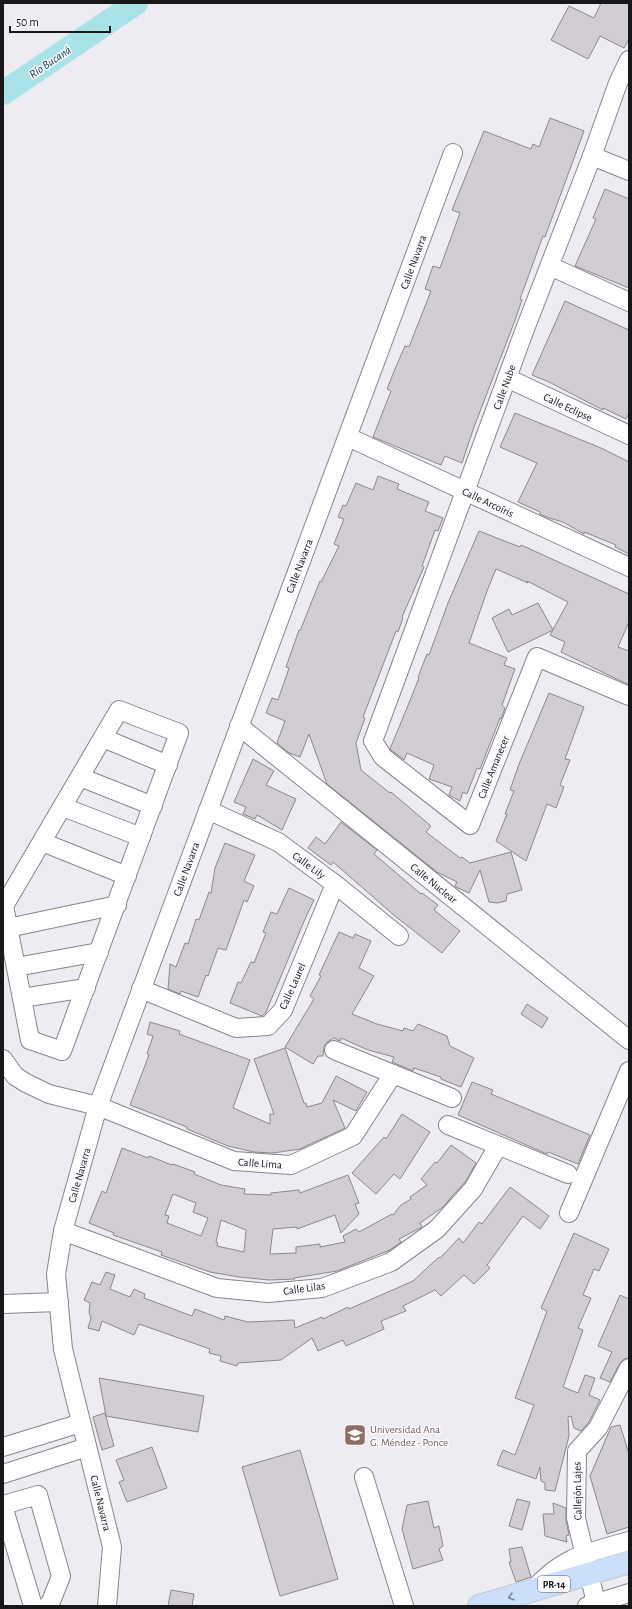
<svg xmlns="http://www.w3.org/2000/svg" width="632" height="1609" font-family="'Alegreya Sans',sans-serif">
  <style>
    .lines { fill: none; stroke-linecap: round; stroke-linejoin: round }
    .river { stroke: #a9e2e7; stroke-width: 24 }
    .building { fill: #d1cdd3; stroke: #8c888d; fill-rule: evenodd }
    .minor-casing { stroke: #87868c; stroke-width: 20 }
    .major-casing { stroke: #c8c8c8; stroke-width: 24 }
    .minor { stroke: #fff; stroke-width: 18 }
    .major { stroke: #cbdefb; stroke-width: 22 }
    .oneway { stroke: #7a8596 }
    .labels { text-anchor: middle; stroke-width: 3; stroke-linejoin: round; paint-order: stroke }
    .shield { fill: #fafaff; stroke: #5c5c5f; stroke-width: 1 }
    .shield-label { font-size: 10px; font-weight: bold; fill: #18181a }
    .street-label { font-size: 11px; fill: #18181a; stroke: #fafaff }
    .education-label { font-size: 11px; fill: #785e54; stroke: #fafaff; text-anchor: start }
    .water-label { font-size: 12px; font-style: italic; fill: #0c4145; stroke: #fafaff }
  </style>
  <rect width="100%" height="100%" fill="#edecf3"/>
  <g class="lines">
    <polyline class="river" points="3,93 136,3"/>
  </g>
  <g class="building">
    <polygon points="601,3 629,3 629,39 624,48 600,36 588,59 551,40 569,6 594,18"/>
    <polygon points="550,118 584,131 545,237 543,236 520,299 522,300 514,323 474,427 462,463 445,456 441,465 373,437 391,391 387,389 395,369 405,346 409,347 431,291 425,289 433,266 440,268 460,213 452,210 484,131 531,149 533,144 539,147"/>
    <polygon points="605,189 629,199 629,288 575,266 596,219 593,218"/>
    <polygon points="565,301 629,330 629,413 626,419 603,408 603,410 549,382 532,375"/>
    <polygon points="515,413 601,448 629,462 629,554 615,547 616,545 584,532 584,534 563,522 549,518 540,514 540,512 518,502 537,463 500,447"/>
    <polygon points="378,476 399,484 397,489 429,502 425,511 443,518 438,531 435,530 422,566 424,567 402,617 403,618 398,632 396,631 363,717 365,718 356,743 361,770 390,793 391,792 431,826 426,832 460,858 462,857 470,863 511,852 522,890 507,894 506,901 497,903 489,902 480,870 469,893 456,887 455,886 457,882 437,872 327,784 309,734 300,757 289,753 277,743 285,721 266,713 272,698 278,700 289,668 286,667 299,630 300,631 320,581 321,582 339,546 334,544 344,519 338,517 343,505 346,506 356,483 373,490"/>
    <polygon points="479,531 520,547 521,545 629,594 629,622 618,647 629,651 629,685 561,652 565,642 550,635 568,602 527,581 528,583 496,569 487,591 469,643 507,658 504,665 515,669 502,705 505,708 501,719 500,718 480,769 477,768 467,794 463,792 460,801 449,795 452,787 429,779 434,765 407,753 404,760 390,749 409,703 419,678 418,677 427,654 429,655 448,603"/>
    <polygon points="538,603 553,630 508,652 492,618 509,609 512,615"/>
    <polygon points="549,693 584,707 565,759 570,760 560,785 564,787 556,808 547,804 526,861 496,841 507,814 505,814 514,791 510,790 519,764"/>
    <polygon points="253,759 274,771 266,785 296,799 282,830 257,815 255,819 243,814 246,807 234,802"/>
    <polygon points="341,822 377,850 374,854 421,894 422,893 438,905 434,910 460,931 442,953 395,916 333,862 331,865 308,848 316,837 325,844"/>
    <polygon points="225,843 255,855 244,881 254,886 247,902 244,900 226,950 218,948 208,976 206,975 198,997 181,991 180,994 168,989 170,964 176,967 185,943 188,944 196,919 199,920 209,892 211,893 215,868"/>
    <polygon points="289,888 314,900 305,919 266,1012 262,1016 230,1003 238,982 241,983 251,962 254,963 266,933 263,932 271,912 277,914"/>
    <polygon points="339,932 353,938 355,934 371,941 359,968 374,976 352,1014 377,1024 403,1031 404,1028 413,1031 418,1024 447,1036 450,1046 474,1058 461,1087 441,1079 441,1077 414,1068 413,1071 392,1062 394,1057 368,1050 341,1038 340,1041 334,1038 327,1042 324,1046 323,1056 318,1056 313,1064 285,1047 314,999 310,996 321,976 319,975"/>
    <polygon points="527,1004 548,1018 542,1028 521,1014"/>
    <polygon points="150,1022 180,1031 179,1034 250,1060 233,1108 270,1124 270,1114 274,1114 254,1059 285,1048 304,1103 306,1103 307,1107 322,1103 336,1076 367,1092 356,1111 333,1100 345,1128 300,1149 273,1153 254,1152 228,1146 187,1129 187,1127 130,1105 149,1055 147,1054 153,1036 147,1034"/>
    <polygon points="472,1082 493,1090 491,1094 590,1135 578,1164 548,1152 547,1154 458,1115"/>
    <polygon points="402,1114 430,1132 400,1179 394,1174 376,1194 352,1173 384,1137 386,1139"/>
    <path d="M451,1145l25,18 -10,18 -13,14 -10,12 -23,16 2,4 -23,12 2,3 -11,8 -53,21 -43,7 1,1 -26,1 -30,-3 -29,-5 -49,-17 1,-3 -49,-17 1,-2 -25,-10 13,-32 4,2 16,-45 26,10 1,-2 23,9 1,-1 22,8 -1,2 27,11 24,4 -1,5 27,1v-2l28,-3 1,3 48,-18 11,28 -4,1 4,10 -18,19 -6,-18 -38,14v-2l-24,2 -3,25 26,-1v-6l24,-3v3l25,-5 -2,-6 13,-7 3,3 33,-18 1,1 8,-10 10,-6 -1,-2 17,-12 -6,-6 14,-17 2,1zM173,1194l23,9 -3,9 15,6 -7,18 -34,-13 2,-7 -4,-1zM221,1220l25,10 -2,22 -27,-6 1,-3 -2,-1z"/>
    <polygon points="510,1187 549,1216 540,1229 523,1216 487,1265 490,1268 474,1284 464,1275 441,1296 435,1290 403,1306 406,1311 381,1321 384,1329 346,1346 343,1340 318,1351 312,1338 281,1360 238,1363 237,1366 220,1361 221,1356 209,1353 210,1349 139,1324 134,1335 102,1321 99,1331 88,1328 91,1318 89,1312 90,1303 84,1300 92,1282 100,1285 106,1272 115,1275 110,1289 130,1297 134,1289 145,1294 144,1298 192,1316 195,1309 224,1320 225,1316 248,1322 294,1320 295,1328 322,1317 323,1319 348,1307 349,1309 413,1281 439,1257 440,1258 459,1238 463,1243 479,1222 482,1224"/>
    <polygon points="574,1233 609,1249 599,1271 594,1269 583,1295 591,1298 578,1328 583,1330 563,1387 578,1393 585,1375 595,1378 589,1395 600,1400 589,1422 581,1431 574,1428 571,1416 568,1417 569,1436 555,1491 545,1490 545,1483 541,1481 540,1467 536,1479 497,1465 503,1450 515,1455 534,1405 515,1398 547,1311 541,1308"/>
    <polygon points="620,1295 629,1299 629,1358 624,1359 620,1363 610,1382 600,1378 612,1352 598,1346"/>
    <polygon points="99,1378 204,1396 198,1432 106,1416"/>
    <polygon points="105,1413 114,1446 102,1450 93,1417"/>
    <polygon points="620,1425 629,1454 629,1527 607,1534 590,1476 611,1427"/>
    <polygon points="152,1447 167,1488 127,1502 119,1482 124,1480 116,1460"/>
    <polygon points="300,1450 338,1579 280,1596 242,1467"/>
    <polygon points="517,1499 530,1502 522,1530 509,1526"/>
    <polygon points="428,1501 434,1528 439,1526 443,1546 439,1549 443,1560 413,1569 402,1529 407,1505"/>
    <polygon points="553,1503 566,1508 566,1520 569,1535 566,1536 567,1542 545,1536 543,1514 554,1514"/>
    <polygon points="522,1547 531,1577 516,1582 509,1562 511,1562 509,1549"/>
    <polygon points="171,1590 194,1594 192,1606 168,1606"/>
  </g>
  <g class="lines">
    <g class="minor-casing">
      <g id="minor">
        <polyline points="629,60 618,83 592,156 525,329 373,741 383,757 470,825 537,657 629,696"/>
        <polyline points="592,156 629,171"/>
        <polyline points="550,266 629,302"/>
        <polyline points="507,378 629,435"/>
        <polyline points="348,437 629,567"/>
        <polygon points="119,710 179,733 62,1051 30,1040 4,906"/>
        <polyline points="239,726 629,1040"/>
        <polyline points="103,738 168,765"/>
        <polyline points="80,777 153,806"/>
        <polyline points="63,807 141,837"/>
        <polyline points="208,810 278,842 335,884 399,936"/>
        <polyline points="42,842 127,876"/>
        <polyline points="3,929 117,905"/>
        <polyline points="16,967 99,952"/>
        <polyline points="141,989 236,1028 268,1026 283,1010 335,884"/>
        <polyline points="22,998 86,988"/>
        <polyline points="334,1050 452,1098"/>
        <polyline points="3,1059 15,1076 26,1083 49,1094 98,1106 234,1161 291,1165 353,1136 393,1074"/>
        <polyline points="448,1125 568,1174"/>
        <polyline points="569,1213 629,1071"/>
        <polyline points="63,1231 217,1288 268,1293 322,1288 391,1262 437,1229 473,1189 498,1146"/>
        <polyline points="3,1304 59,1302"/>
        <polyline points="3,1447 81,1423"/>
        <polyline points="3,1474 87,1447"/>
        <polyline points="364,1477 404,1606"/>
        <polyline points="3,1505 38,1495 61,1576 50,1604 47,1606"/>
        <polyline points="3,1506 33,1606"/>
        <path d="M533,1590c30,-34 54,-37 96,-49"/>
        <polyline points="596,1603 576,1518 577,1451 598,1428 629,1368"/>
        <polyline points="107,1606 112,1547 63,1349 56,1274 63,1231 98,1106 453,153"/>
        <polyline points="587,1606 629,1593"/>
      </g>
    </g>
    <g class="major-casing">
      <polyline id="major" points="479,1606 629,1562"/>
    </g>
    <use href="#minor" class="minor"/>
    <use href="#major" class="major"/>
  </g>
  <defs><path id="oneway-chevron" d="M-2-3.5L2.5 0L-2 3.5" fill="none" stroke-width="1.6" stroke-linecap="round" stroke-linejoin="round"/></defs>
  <use class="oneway" href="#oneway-chevron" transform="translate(511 1597) rotate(164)"/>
  <defs>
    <g id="university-square" transform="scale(1.15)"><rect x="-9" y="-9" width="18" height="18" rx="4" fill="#8d6e63" stroke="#fafaff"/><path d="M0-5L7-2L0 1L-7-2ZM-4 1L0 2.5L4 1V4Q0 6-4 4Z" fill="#fff"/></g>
  </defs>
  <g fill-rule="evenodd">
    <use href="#university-square" x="355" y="1435"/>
  </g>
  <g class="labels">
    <rect class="shield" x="538" y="1576" width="32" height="16" rx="3"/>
    <g class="shield-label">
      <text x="554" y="1588">PR-14</text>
    </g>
    <g class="street-label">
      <text transform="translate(413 262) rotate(-70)" y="4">Calle Navarra</text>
      <text transform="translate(504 387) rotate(-70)" y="4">Calle Nube</text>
      <text transform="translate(568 407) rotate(25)" y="4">Calle Eclipse</text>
      <text transform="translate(488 502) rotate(25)" y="4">Calle Arcoíris</text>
      <text transform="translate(299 566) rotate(-69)" y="4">Calle Navarra</text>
      <text transform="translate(493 767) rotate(-68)" y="4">Calle Amanecer</text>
      <text transform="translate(309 865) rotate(36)" y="4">Calle Lily</text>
      <text transform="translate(186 869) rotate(-70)" y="4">Calle Navarra</text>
      <text transform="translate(434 883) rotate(39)" y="4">Calle Nuclear</text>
      <text transform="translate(292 986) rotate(-66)" y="4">Calle Laurel</text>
      <text transform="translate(260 1163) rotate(4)" y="4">Calle Lima</text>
      <text transform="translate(79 1175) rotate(-74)" y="4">Calle Navarra</text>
      <text transform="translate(304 1288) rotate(-8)" y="4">Calle Lilas</text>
      <text transform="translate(577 1491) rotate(-91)" y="4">Callejón Lajes</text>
      <text transform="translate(101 1503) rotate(76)" y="4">Calle Navarra</text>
    </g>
    <g class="education-label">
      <text x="370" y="1433">Universidad Ana<tspan x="370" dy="13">G. Méndez - Ponce</tspan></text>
    </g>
    <g class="water-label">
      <text transform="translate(50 62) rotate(-34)" y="4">Río Bucaná</text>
    </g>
  </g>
  <rect width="632" height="1609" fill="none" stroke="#18181a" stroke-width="8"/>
  <path d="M10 26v6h100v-6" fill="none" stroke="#18181a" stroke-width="2"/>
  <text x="16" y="26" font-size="12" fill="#18181a" stroke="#fafaff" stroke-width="3" paint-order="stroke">50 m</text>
</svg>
